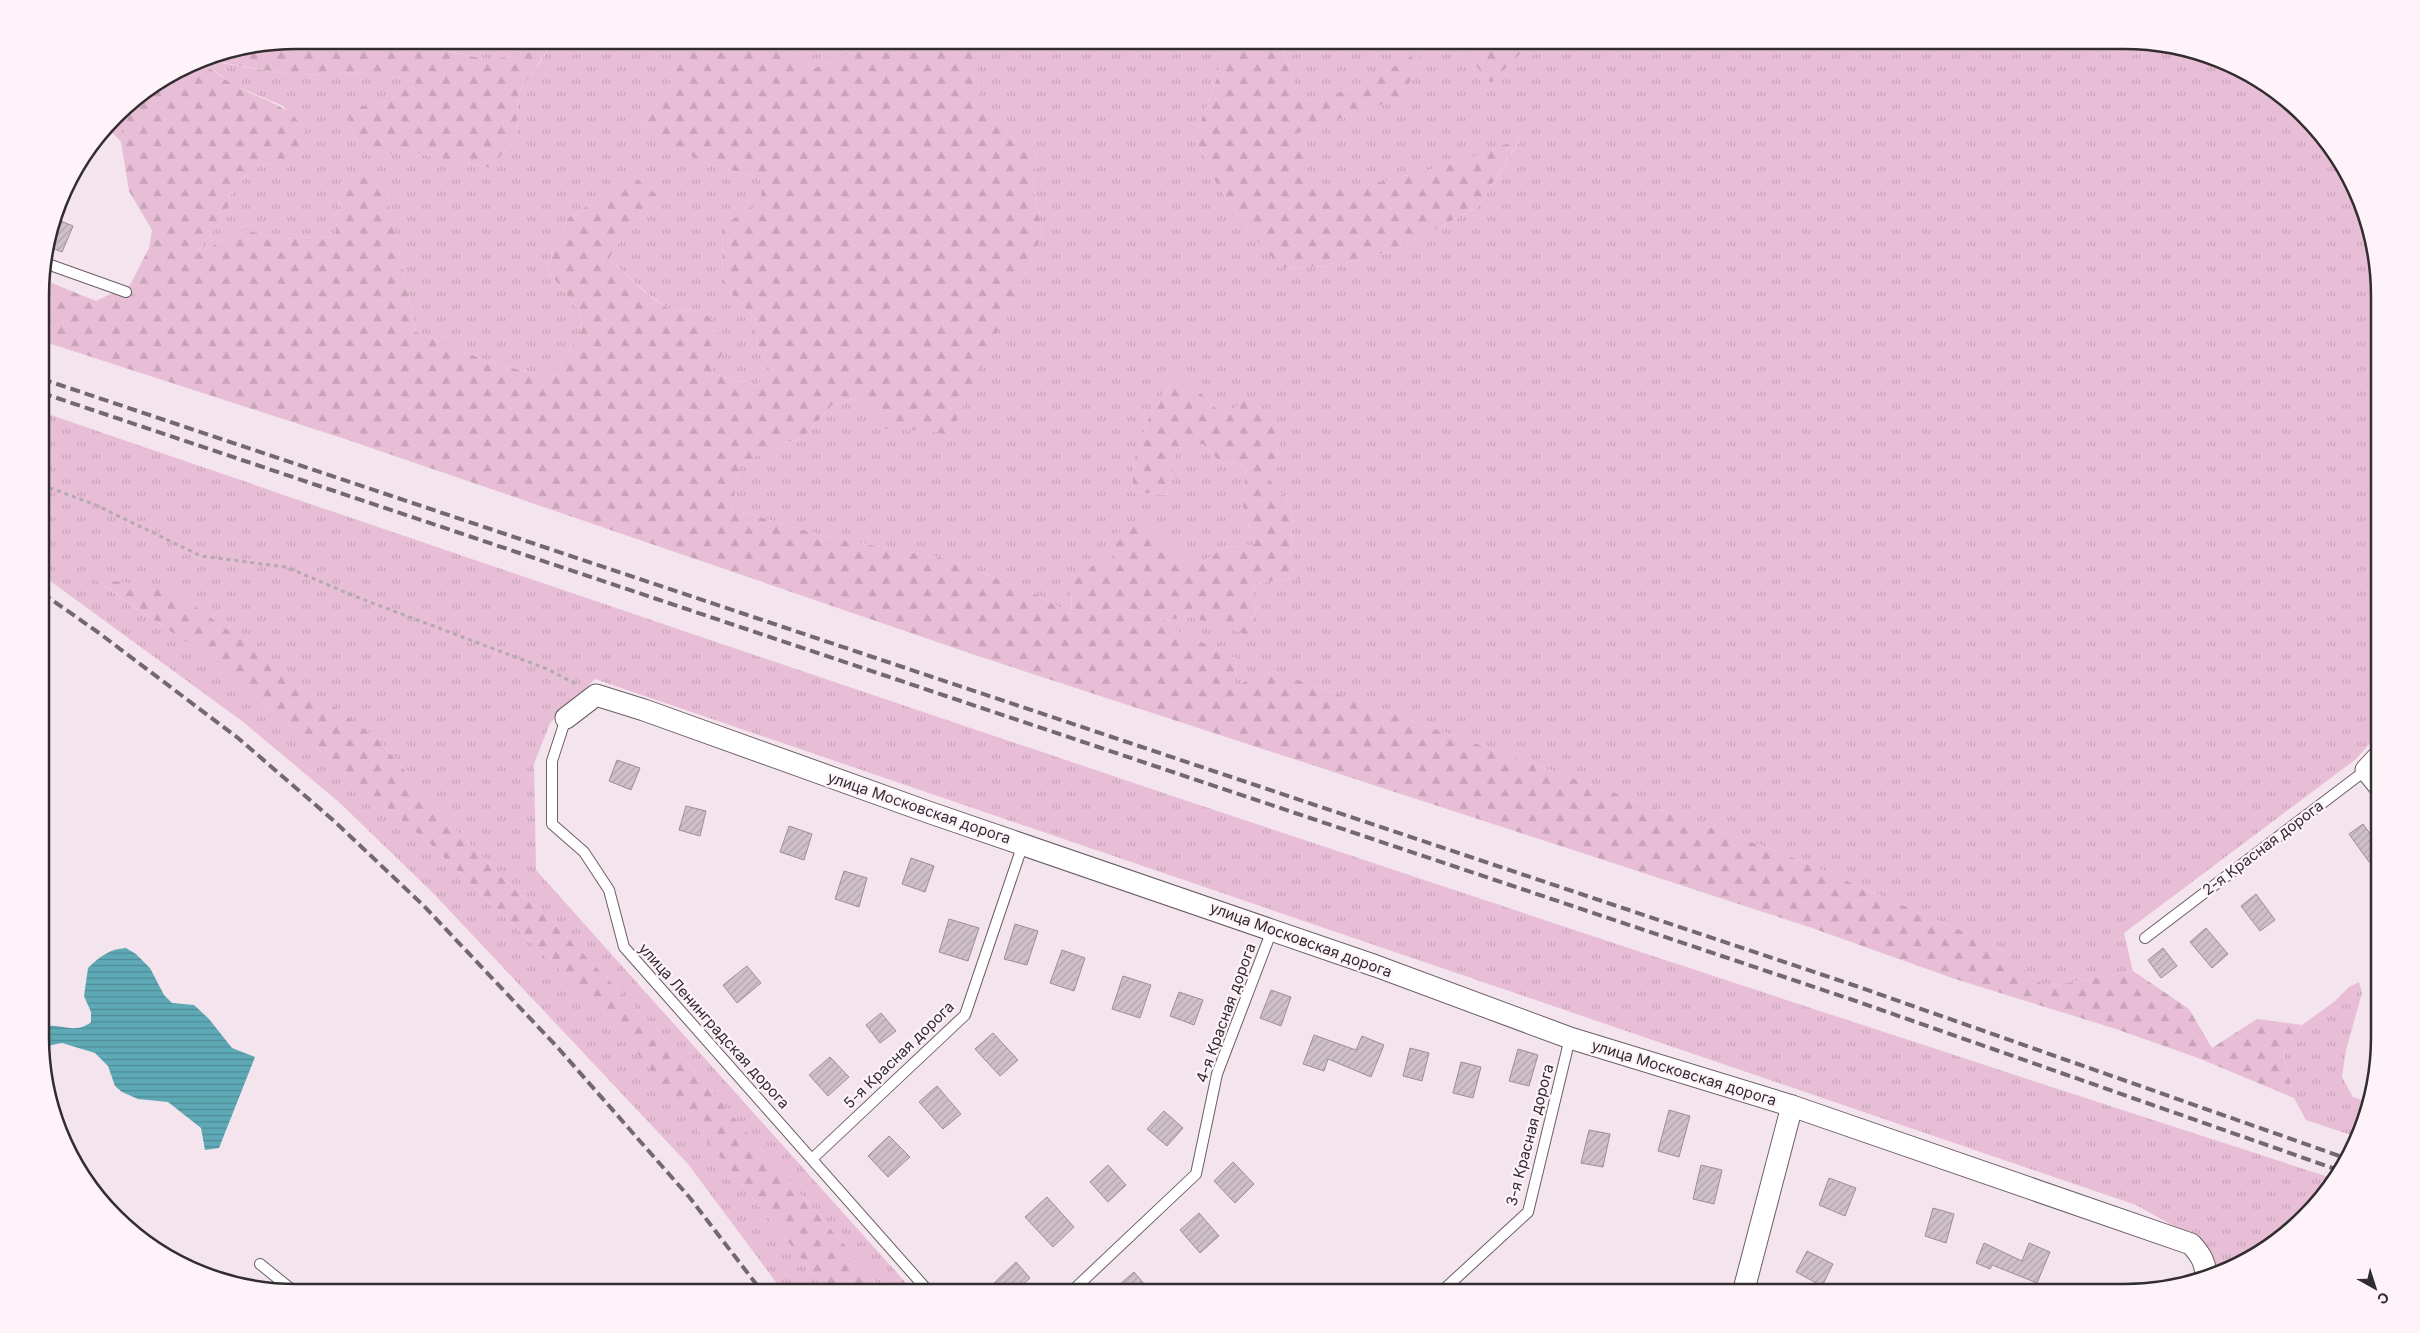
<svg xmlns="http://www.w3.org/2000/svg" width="2420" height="1333" font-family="Inter,sans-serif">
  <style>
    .grass { fill: url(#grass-tufts) }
    .forest { fill: url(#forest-firs) }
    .water { fill: url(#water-rules) }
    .building { fill: url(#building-hatch); stroke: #9c8e96 }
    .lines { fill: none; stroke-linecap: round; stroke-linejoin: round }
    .service-casing { stroke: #6b5e66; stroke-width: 12 }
    .minor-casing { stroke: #6b5e66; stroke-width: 23 }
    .path { stroke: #b5a9b0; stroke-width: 3; stroke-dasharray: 4 4; stroke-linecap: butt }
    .service { stroke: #fff; stroke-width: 10 }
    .minor { stroke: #fff; stroke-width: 21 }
    .rail { stroke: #71696e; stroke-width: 4; stroke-dasharray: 10 5; stroke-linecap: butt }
    .labels { text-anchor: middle; stroke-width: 4.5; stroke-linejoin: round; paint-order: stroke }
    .street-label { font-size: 15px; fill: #322d30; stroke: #fff3fa }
    .rim { fill: none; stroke: #322d30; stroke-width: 2.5 }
  </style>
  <defs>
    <pattern id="grass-tufts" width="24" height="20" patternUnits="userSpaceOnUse" patternTransform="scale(1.25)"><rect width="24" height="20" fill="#e7bed6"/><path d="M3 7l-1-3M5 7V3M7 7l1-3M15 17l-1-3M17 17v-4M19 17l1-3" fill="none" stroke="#c7a4b8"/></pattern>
    <pattern id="forest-firs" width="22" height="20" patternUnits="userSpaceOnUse" patternTransform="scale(1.25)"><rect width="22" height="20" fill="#e7bed6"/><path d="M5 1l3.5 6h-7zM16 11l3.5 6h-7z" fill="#c7a4b8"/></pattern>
    <pattern id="water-rules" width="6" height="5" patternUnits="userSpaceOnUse" patternTransform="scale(1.25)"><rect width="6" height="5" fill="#5ea9b6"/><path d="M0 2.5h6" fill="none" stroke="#4e8a94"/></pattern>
    <pattern id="building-hatch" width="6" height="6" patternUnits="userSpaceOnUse" patternTransform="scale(1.25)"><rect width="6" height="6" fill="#cebfc8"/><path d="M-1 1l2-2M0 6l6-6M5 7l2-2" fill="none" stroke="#b1a4ac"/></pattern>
  </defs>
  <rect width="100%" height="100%" fill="#f4e4ed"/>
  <g class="grass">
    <polygon points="403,40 695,40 687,48 662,99 641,125 700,161 762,179 762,201 722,226 723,285 755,319 758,345 771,367 757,386 711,373 696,311 670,310 648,294 609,259 629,224 657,195 568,218 546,268 580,312 582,330 552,379 487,361 416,332 390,210 386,181 344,175 335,236 280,239 246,230 197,253 227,212 232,191 254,167 312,151 283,106 234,85 198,59 294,75 368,73 417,82 389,101 346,109 360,152 417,153 490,168 516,138 518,94 548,50 490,60 414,44"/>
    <polygon points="774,40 874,40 872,45 812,69"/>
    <polygon points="987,40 1226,40 1216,81 1195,137 1215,181 1243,224 1282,268 1333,266 1395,250 1478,207 1520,140 1446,166 1354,188 1313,188 1295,133 1404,97 1421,51 1357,88 1300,102 1282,47 1291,40 1453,40 1491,83 1534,40 2124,40 2191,49 2252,74 2293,104 2337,154 2367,214 2379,279 2379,733 2356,759 2124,933 2133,971 2045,987 1995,945 1782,853 1273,671 1234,686 1237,659 1156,621 1191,617 1251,635 1256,620 1253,585 1276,580 1299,579 1291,551 1293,507 1269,479 1284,430 1245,396 1226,419 1202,394 1175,376 1149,417 1134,461 1132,492 1167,495 1177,448 1203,444 1220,462 1246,465 1243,507 1255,545 1222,548 1198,566 1171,551 1149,521 1115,562 1071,590 1072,614 1033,593 947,559 828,537 732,509 739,466 779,443 802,439 832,405 864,396 921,430 950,434 1043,233 1033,187 1037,153 1014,140 980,100 977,65 984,43"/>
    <polygon points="133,100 121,142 108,128 127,104"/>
    <path d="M42,412c763,262 1526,519 2293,767l-30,39 -53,41 -38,15 -19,-36 -59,-33 -1541,-526 -45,44 -16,41 2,106 379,423h-29l-211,-244 -123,-128 -34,-28 -70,-71 -70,-83 -284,-160 118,81 218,184 177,172 222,277h-45l-96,-129 -255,-271 -93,-90 -98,-82 -200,-146z"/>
    <polygon points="2359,982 2362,993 2346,1050 2342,1077 2353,1097 2371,1103 2357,1137 2306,1120 2294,1098 2283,1053 2302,1025 2335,1001 2349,987"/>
  </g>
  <g class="forest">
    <polygon points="296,40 403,40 414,44 490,60 548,49 518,94 516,138 490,168 417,153 360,153 346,109 389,101 416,82 368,73 294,75 202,59"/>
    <path d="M695,40h79l38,29 60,-24 2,-5h113l-3,3 -7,22 3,35 34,40 23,13 -4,34 10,46 -93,202 -29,-5 -36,-1 -21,-33 -32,9 -30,34 -23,4 -40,23 -7,43 96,28 119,22 86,34 39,21 -1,-24 5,-21 39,-7 1,-29 33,-12 22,30 27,15 24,-18 33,-3 -12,-38 3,-42 -26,-3 -17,-18 -26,4 -10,47 -35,-3 2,-31 15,-44 26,-41 27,18 24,25 19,-24 39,35 -15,49 24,28 -2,44 9,28 -24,1 -23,5 3,35 -5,16 -60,-19 -34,4 80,38 -3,27 39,-15 509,182 213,92 50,42 88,-16 56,38 23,39 45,-29 45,6 -19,28 11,45 -96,-40 -82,-29 -161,-50 -143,-51 -831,-271 -633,-217 -306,-99v-62l54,22 34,-16 19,-37 3,-18 -23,-39 -8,-49 12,-42 65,-41c12,9 23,18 35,25 36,21 66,19 80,67l-59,16 -22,24 -5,21 -30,41 49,-23 34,9 55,-3 9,-62 42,7 4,29 26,122 71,29 65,18 30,-49 -2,-18 -34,-44 22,-50 67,-40 22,17 -28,29 -20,35 38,35 23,16 26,1 16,7 13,31 -14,24 45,13 15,-19 -13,-22 -3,-26 -32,-34 -1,-59 39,-25 1,-22 -62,-18 -59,-36 21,-26 25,-51z"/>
    <polygon points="1226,40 1291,40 1282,47 1300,102 1357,88 1422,50 1404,97 1296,133 1313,188 1354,188 1446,166 1520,139 1478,207 1395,250 1333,266 1281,268 1243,224 1215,181 1195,137 1216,81"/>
    <polygon points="1453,40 1534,40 1491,83"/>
    <polygon points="93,578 171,589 378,739 448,822 518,893 552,921 675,1049 886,1293 829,1293 607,1016 430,844 212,660"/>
  </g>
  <path class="water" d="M126,948l10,6 14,14 14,27 8,8 22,2 15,14 23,29 23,9 -36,91 -14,2 -4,-22 -33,-26 -30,-3 -16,-7 -7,-6 -7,-20 -13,-13 -33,-10 -20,4v-21c19,-3 33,9 49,-4v-10l-7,-16 4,-28c12,-12 22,-19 38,-20z"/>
  <g class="building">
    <polygon points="56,219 73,226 62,252 47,246"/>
    <polygon points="617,760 640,768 631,790 609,781"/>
    <polygon points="686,806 706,811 700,836 679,830"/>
    <polygon points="2363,824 2379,846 2379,854 2369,862 2349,834"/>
    <polygon points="789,826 812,834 804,860 780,852"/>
    <polygon points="911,858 934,866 925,892 902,884"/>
    <polygon points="844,871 867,878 859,907 835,899"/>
    <polygon points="2256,894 2275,920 2260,931 2241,906"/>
    <polygon points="949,919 979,928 968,961 939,952"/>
    <polygon points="1015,924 1038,931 1027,965 1004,959"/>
    <polygon points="2206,928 2228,954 2212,968 2190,942"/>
    <polygon points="2163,948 2177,966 2161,978 2148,960"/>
    <polygon points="1062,950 1085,958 1074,991 1050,983"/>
    <polygon points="747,966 761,983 737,1003 723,985"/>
    <polygon points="1123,976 1151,985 1140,1018 1112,1009"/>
    <polygon points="1271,990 1291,997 1281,1026 1260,1018"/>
    <polygon points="1179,992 1203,1000 1194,1025 1170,1016"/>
    <polygon points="881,1013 896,1031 880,1043 866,1025"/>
    <polygon points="993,1033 1018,1060 1000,1076 975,1049"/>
    <polygon points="1314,1035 1356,1050 1362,1036 1384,1045 1371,1077 1328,1059 1324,1071 1303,1064"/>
    <polygon points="1410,1048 1429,1053 1422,1081 1403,1076"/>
    <polygon points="1518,1049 1538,1055 1529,1086 1509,1081"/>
    <polygon points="830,1057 849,1077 828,1096 809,1075"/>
    <polygon points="1461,1062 1481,1067 1473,1098 1453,1093"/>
    <polygon points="937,1086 961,1114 943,1129 919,1102"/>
    <polygon points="1669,1110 1690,1116 1679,1157 1658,1151"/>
    <polygon points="1164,1111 1183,1128 1167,1146 1147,1129"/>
    <polygon points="1589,1130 1610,1134 1603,1167 1581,1163"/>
    <polygon points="889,1136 910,1157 888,1177 868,1156"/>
    <polygon points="1233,1162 1254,1184 1235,1203 1214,1181"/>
    <polygon points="1108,1165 1126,1185 1108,1202 1090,1182"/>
    <polygon points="1701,1165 1722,1170 1714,1204 1693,1199"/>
    <polygon points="1829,1178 1856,1188 1845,1216 1819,1205"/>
    <polygon points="1047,1197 1074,1227 1053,1247 1025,1217"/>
    <polygon points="1933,1208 1954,1214 1946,1243 1925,1236"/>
    <polygon points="1199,1213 1219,1236 1200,1253 1180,1230"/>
    <polygon points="1984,1243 2022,1261 2029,1243 2050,1252 2037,1283 1992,1265 1990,1269 1976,1263"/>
    <polygon points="1807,1251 1833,1264 1822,1286 1796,1272"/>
    <polygon points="1016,1262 1030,1278 1014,1293 1001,1293 993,1284"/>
    <polygon points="1134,1272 1152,1293 1110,1293"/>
  </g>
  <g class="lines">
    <g class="service-casing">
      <g id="service">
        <polyline points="42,262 126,292"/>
        <polyline points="566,718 552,761 552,824 584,852 609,890 624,947 930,1293"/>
        <polyline points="2145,938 2366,770"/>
        <polyline points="812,1159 965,1015 1023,844"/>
        <polyline points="260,1264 296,1293"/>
        <polyline points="1070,1293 1196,1174 1217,1074 1272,930"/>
        <polyline points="1440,1293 1528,1212 1570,1038"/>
      </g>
    </g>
    <g class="minor-casing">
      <g id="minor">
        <path d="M566,718l30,-23 48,15 284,102 448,154 194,72 222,68 399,138c10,11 15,19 15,34"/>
        <polyline points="2379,756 2366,770 2379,786"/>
        <polyline points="1743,1293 1792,1106"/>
      </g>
    </g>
    <polyline class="path" points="42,485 96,505 201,556 286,567 354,596 547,669 578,685"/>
    <use href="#service" class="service"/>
    <use href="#minor" class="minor"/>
    <g class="rail">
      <polyline points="42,379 1856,986 2348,1159"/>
      <polyline points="42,393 1853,1000 2341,1171"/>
      <polyline points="42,593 99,633 238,738 333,820 424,906 559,1049 690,1198 763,1293"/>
    </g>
  </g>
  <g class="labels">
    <g class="street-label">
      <text transform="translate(919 808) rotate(19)" y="5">улица Московская дорога</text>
      <text transform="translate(2263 848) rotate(-37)" y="5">2-я Красная дорога</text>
      <text transform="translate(1301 940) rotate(20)" y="5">улица Московская дорога</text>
      <text transform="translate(1226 1013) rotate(-70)" y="5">4-я Красная дорога</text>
      <text transform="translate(714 1026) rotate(48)" y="5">улица Ленинградская дорога</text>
      <text transform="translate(899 1055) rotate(-44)" y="5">5-я Красная дорога</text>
      <text transform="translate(1684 1073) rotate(17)" y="5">улица Московская дорога</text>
      <text transform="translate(1530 1135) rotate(-75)" y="5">3-я Красная дорога</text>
    </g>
  </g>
  <path d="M0 0H2420V1333H0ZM296 49H2124A247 247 0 0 1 2371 296V1037A247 247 0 0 1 2124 1284H296A247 247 0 0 1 49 1037V296A247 247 0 0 1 296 49Z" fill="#fff3fa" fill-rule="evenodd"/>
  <path class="rim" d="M296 49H2124A247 247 0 0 1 2371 296V1037A247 247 0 0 1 2124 1284H296A247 247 0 0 1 49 1037V296A247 247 0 0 1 296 49Z"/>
  <g transform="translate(2375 1288) rotate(141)" stroke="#fff3fa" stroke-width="4" paint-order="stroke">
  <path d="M0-4L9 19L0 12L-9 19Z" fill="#322d30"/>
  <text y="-8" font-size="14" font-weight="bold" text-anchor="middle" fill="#322d30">С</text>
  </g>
</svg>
